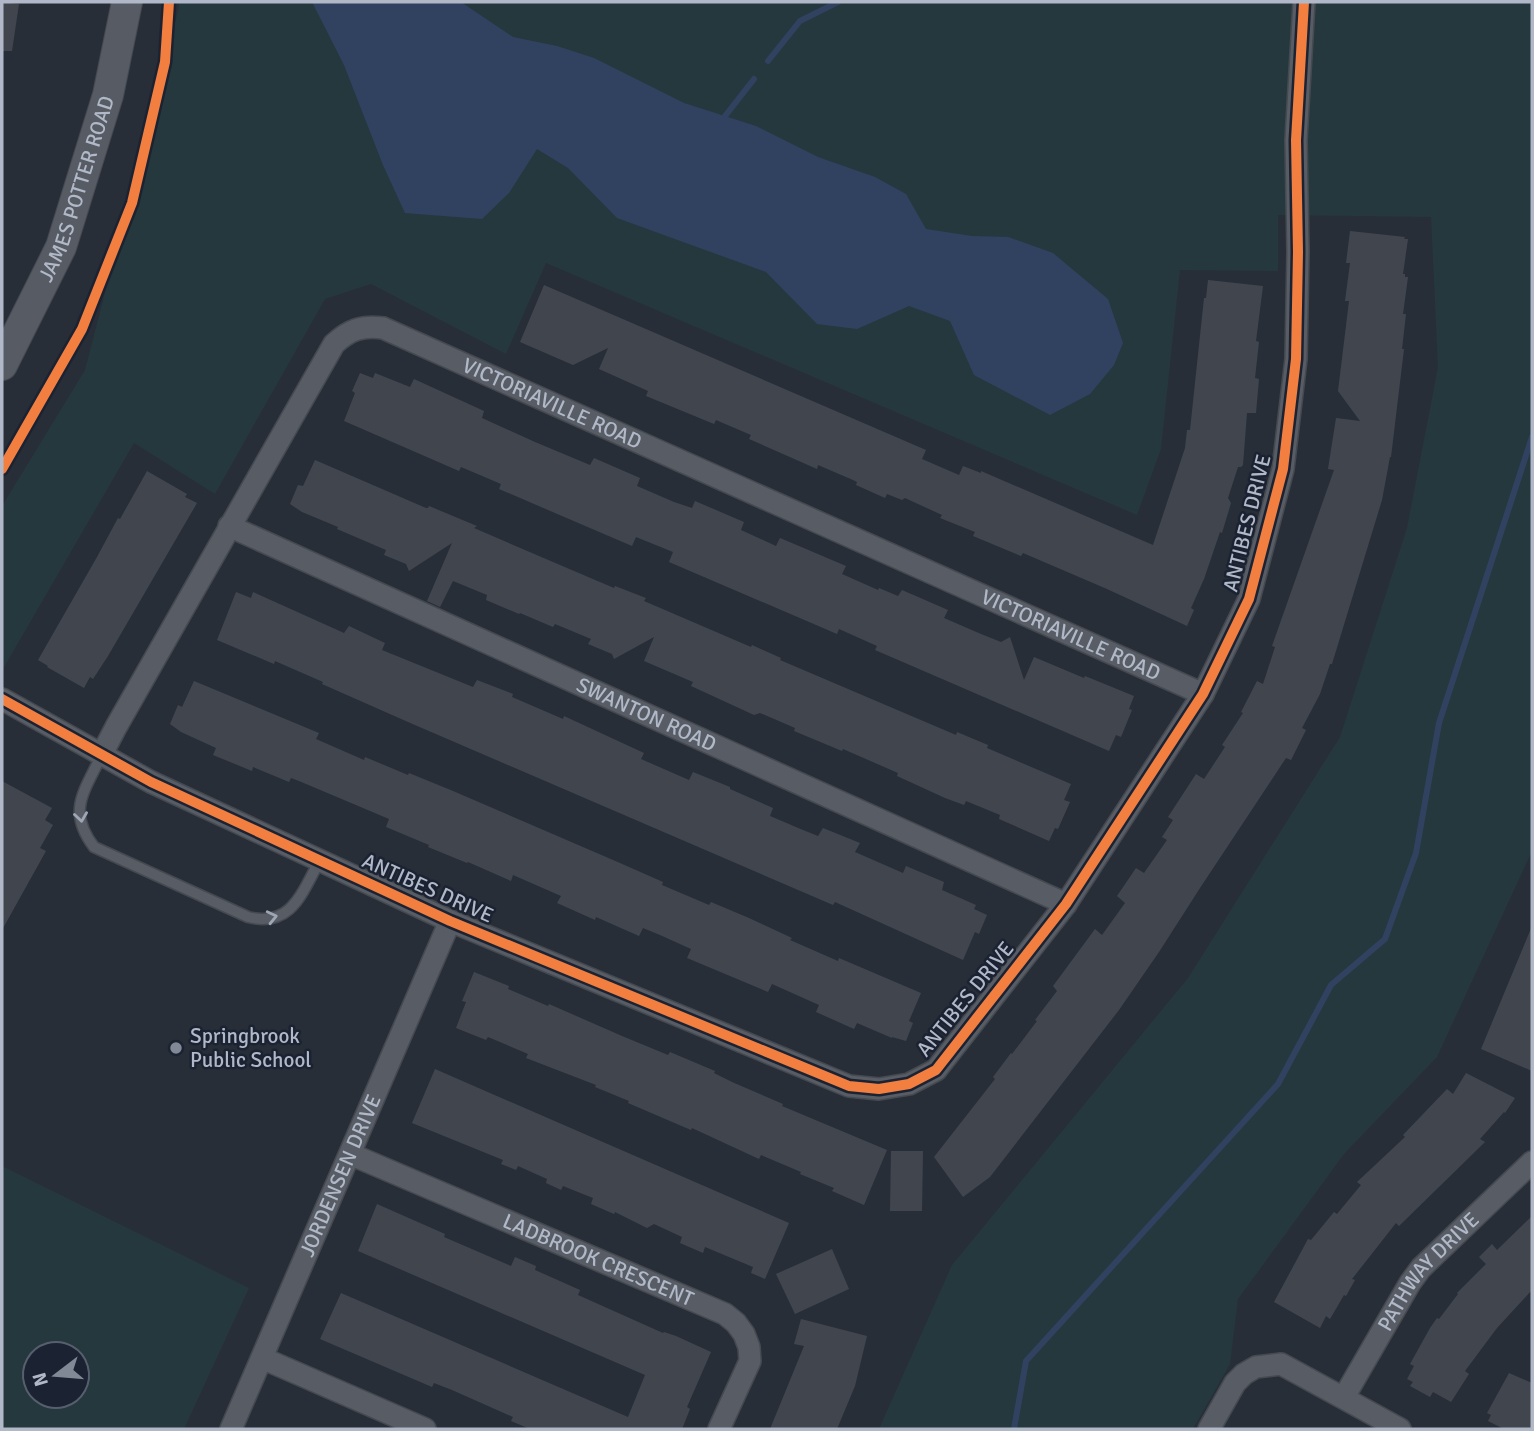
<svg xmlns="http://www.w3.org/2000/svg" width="1534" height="1431" font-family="Signika,sans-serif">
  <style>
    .green { fill: #25383e; fill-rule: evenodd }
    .water { fill: #314261 }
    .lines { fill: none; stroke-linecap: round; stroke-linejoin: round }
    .stream { stroke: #314261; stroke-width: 6 }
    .building { fill: #41464e }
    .service-casing { stroke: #454950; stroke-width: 13 }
    .minor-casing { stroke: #454950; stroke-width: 24 }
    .secondary-casing { stroke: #454950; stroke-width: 32 }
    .service { stroke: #585d65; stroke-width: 10 }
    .minor { stroke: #585d65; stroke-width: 21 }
    .secondary { stroke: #575b63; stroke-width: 30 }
    .cycleway-casing { stroke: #1b2333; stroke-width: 15 }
    .cycleway { stroke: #f27e40; stroke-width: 10 }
    .oneway { stroke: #9fa7b5 }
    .poi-dot { fill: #818896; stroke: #1b2333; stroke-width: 2.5 }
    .labels { text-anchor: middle; stroke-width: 5; stroke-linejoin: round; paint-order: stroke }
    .street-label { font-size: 21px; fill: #b1b9c9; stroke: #1b2333 }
    .poi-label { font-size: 21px; fill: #b1b9c9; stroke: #1b2333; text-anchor: start }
  </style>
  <rect width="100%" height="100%" fill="#282e38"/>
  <g class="green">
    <polygon points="179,2 1532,2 1532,851 1437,1057 1344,1154 1238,1299 1230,1364 1193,1429 879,1429 952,1265 1188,978 1340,737 1407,528 1438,367 1431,217 1278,215 1278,271 1180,270 1161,449 1137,515 546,263 506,354 371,284 325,299 215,494 134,443 3,669 2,668 2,506 85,370 179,7"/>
    <path d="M2,1166l247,122 -65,141h-182zM35,1354h42v42h-42z"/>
  </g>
  <polygon class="water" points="312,2 461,2 513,37 557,46 594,58 684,103 756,126 818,157 875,177 906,194 926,229 972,236 1008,237 1053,253 1108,299 1123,343 1114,365 1090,394 1050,415 974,375 950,321 909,306 857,329 817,324 766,272 617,218 568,168 537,149 509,193 482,219 405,213 383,165 344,65"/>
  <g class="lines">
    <g class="stream">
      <polyline points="768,61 800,21 838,2"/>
      <polyline points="722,120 754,79"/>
      <polyline points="1014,1429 1026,1361 1278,1084 1331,985 1385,939 1416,853 1439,723 1532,437"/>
    </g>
  </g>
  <g class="building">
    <polygon points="2,2 19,4 12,51 2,51"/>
    <polygon points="1350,231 1405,237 1404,239 1408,239 1403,274 1405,274 1405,277 1408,277 1403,314 1406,314 1402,349 1404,349 1391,457 1390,457 1382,500 1332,664 1330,664 1320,694 1302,728 1306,730 1291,760 1286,758 1200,888 1159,952 1119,1010 990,1177 963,1197 934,1157 995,1079 993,1077 1011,1053 1012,1054 1037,1021 1035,1020 1057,991 1053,986 1095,929 1102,935 1125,903 1117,896 1136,868 1144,873 1167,840 1162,837 1173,820 1168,817 1196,774 1204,779 1225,747 1222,745 1243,713 1241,712 1257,681 1263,684 1275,647 1272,646 1334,470 1328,469 1336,418 1360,421 1338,391 1349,301 1345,301 1350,263 1346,263"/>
    <polygon points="1208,280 1263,286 1256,341 1259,342 1255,378 1259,379 1256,413 1247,413 1243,465 1241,467 1238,467 1228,498 1231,503 1222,533 1220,532 1204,579 1191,608 1194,610 1187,626 1107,589 1023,553 1021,556 973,536 975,532 940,518 942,515 905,498 902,500 887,494 885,498 856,485 857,482 853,480 818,465 817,469 749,439 751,435 716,420 714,424 646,396 648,391 599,369 608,348 573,365 520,342 544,285 926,450 922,459 959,475 963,466 981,473 981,471 1153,545 1185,448 1187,430 1190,430 1204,298 1206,298"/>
    <polygon points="360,373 373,378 375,373 410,387 414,379 484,411 482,418 535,442 590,465 594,458 640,478 637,486 674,502 692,508 695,501 744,522 741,530 776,546 780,538 799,546 846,566 842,574 878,590 879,588 898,596 902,590 948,610 944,618 981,634 1001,642 1010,637 1024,680 1034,657 1084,678 1085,676 1134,696 1129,709 1132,710 1121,737 1116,735 1109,751 875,650 877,646 839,629 837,634 669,562 673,552 636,537 632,546 499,489 501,484 461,467 459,471 344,421 355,393 352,391"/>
    <polygon points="315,460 426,508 428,508 429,506 477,526 474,528 560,565 614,588 615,586 646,598 644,601 751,647 752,645 781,658 780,660 956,735 957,732 988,745 987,748 1071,784 1064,800 1070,802 1058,829 1055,828 1049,841 999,819 1000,815 966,801 964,805 945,798 897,776 898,773 843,749 842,751 794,731 795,728 760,713 754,715 691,686 693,682 644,661 654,637 614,659 612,654 588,644 591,639 555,624 553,627 520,613 519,614 486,600 487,595 453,581 440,607 427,601 452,543 409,571 406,564 384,555 386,550 337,529 338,527 302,512 290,504 298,485 303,486"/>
    <polygon points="147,471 187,494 185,497 197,503 108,656 93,679 90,677 84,688 47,667 48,666 38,660 97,557 118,518 120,519"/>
    <polygon points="236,592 251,598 253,592 344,633 349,626 385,643 382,650 473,687 477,680 513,694 512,697 563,719 564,716 644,753 641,759 689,780 693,772 730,787 730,789 773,808 770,816 803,830 818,836 823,828 860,843 855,852 903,873 906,866 944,882 942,890 976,905 974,909 987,915 979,934 975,932 963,960 835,902 833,905 408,722 322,684 323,682 275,661 274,664 217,640"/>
    <polygon points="194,681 319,733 316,739 364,760 365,757 408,775 409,773 453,791 620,863 663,882 662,885 709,905 711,902 749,918 792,938 790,940 838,961 839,958 921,993 909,1021 913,1023 906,1041 892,1037 892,1038 857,1023 854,1029 816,1012 819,1005 772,984 768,992 687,958 691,949 660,935 643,928 639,936 596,917 595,920 557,903 561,896 513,875 511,881 468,862 467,863 428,847 429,845 386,827 389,819 299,781 291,778 289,782 253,767 252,771 213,755 216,748 181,732 170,724 178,705 182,707"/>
    <polygon points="2,781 52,808 45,820 53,825 40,848 46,851 2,930"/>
    <polygon points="1532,926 1532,1071 1481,1049"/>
    <polygon points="474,972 509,986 508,989 548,1006 549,1004 622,1036 668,1055 670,1052 715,1071 714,1073 732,1082 783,1104 782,1106 887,1150 864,1205 832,1191 834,1188 800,1174 801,1172 761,1155 759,1159 692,1128 691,1130 628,1103 629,1101 595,1087 596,1085 526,1058 528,1054 488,1037 486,1040 456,1028 466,1002 462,1001"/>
    <polygon points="435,1069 789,1223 765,1279 751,1273 753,1267 705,1247 703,1253 680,1243 682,1237 654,1224 647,1228 615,1212 614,1214 591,1204 593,1198 563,1186 561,1190 546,1183 547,1179 518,1166 516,1170 501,1164 503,1160 412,1123"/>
    <polygon points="1466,1073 1515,1098 1505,1113 1504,1112 1480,1139 1485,1142 1399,1226 1396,1223 1352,1279 1355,1280 1346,1296 1344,1295 1330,1319 1326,1316 1320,1328 1274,1302 1308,1239 1311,1240 1334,1212 1337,1214 1361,1185 1357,1182 1405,1137 1403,1135 1447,1089 1453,1094"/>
    <polygon points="891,1151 923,1151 922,1211 890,1211"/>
    <polygon points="377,1204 445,1234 444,1237 511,1266 515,1257 536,1266 535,1270 580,1290 578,1295 663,1333 664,1332 676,1336 711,1352 687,1407 690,1409 682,1429 530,1429 511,1421 513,1417 452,1390 434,1383 432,1387 320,1339 341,1293 628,1417 645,1375 358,1251"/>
    <polygon points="1532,1216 1532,1290 1497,1328 1465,1371 1469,1374 1451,1402 1433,1392 1430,1397 1410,1386 1413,1382 1407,1379 1414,1366 1410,1364 1430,1328 1437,1318 1439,1319 1458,1294 1457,1293 1486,1264 1479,1257 1492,1244 1497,1250"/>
    <polygon points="832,1249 849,1289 795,1314 776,1274"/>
    <polygon points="801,1319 867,1336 855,1386 837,1429 770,1429 804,1346 794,1344"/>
    <polygon points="1509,1373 1532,1383 1532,1429 1504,1429 1488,1421 1491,1415 1487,1413"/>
  </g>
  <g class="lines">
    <g class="service-casing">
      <path id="service" d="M102,754c-17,37 -36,56 -8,93l154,70c44,11 54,-25 72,-57"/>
    </g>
    <g class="minor-casing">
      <g id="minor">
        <path id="s1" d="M229,526l837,378"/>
        <polyline points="2,699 151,782 450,921 849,1086 879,1089 909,1084 936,1070 1066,904 1203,694 1249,599 1283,469 1296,359 1298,252 1296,140 1304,2"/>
        <path id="s2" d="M102,754l14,-27 218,-383c15,-14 28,-19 49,-16l820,366"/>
        <path id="s3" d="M350,1154l375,160 11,9 8,11 5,13 1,14 -31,68"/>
        <polyline points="262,1358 425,1429"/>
        <path id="s4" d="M1344,1397l66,-114 11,-15 111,-106"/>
        <path id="s5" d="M231,1429l219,-508"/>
        <polyline points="1209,1429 1235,1383 1244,1374 1256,1367 1281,1364 1400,1429"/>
      </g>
    </g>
    <g class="secondary-casing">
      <g id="secondary">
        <path id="s6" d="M2,365l59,-118 47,-152 19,-93"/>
      </g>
    </g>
    <use href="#service" class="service"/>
    <use href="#minor" class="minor"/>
    <use href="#secondary" class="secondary"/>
    <g class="cycleway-casing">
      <g id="cycleway">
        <polyline points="2,469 82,329 132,203 165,62 169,2"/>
        <polyline points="2,699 151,782 450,921 849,1086 879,1089 909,1084 936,1070 1066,904 1203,694 1249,599 1283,469 1296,359 1298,252 1296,140 1304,2"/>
      </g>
    </g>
    <use href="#cycleway" class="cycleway"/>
  </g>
  <defs><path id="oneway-chevron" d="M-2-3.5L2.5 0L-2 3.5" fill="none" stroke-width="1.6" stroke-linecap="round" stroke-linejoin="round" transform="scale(1.75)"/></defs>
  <g class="oneway">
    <use href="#oneway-chevron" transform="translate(81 817) rotate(82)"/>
    <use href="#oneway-chevron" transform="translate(272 917) rotate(-13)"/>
  </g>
  <circle class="poi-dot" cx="176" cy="1048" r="7"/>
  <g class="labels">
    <g class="street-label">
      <text dy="7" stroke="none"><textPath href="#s6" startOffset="192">JAMES POTTER ROAD</textPath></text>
      <text dy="7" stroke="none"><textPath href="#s2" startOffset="710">VICTORIAVILLE ROAD</textPath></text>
      <text transform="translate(1247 523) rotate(-76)" y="7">ANTIBES DRIVE</text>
      <text dy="7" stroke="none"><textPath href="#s2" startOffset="1278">VICTORIAVILLE ROAD</textPath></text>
      <text dy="7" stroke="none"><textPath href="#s1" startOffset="458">SWANTON ROAD</textPath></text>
      <text transform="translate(428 888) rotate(24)" y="7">ANTIBES DRIVE</text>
      <text transform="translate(965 999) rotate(-51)" y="7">ANTIBES DRIVE</text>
      <text dy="7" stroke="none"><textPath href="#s5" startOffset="276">JORDENSEN DRIVE</textPath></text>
      <text dy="7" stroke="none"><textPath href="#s3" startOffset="270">LADBROOK CRESCENT</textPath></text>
      <text dy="7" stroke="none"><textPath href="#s4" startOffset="152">PATHWAY DRIVE</textPath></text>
    </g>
    <g class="poi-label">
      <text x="190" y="1043">Springbrook<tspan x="190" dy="24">Public School</tspan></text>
    </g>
  </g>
  <rect width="1534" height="1431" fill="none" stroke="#b1b9c9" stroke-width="7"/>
  <g transform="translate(56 1375) rotate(254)"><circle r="33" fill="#1b2333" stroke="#575f6f" stroke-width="2"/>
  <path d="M0-5L12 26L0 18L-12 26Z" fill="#818896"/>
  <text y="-10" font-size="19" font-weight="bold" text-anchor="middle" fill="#b1b9c9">N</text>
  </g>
</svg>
